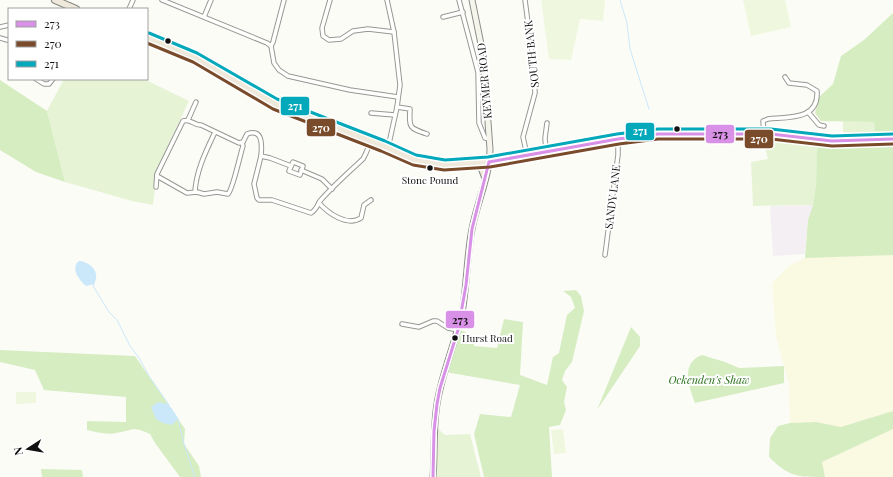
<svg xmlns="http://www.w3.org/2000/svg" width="893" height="477" font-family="'Playfair Display',serif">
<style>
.industrial{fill:#f4eff3}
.farmland{fill:#faf9e2}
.green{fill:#e6f4d5}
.forest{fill:#d6edc2}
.pitch{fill:#eff8df}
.water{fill:#cae8fa}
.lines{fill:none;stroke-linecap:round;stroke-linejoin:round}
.stream{stroke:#cae8fa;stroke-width:1}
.street-casing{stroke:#979795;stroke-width:5.5}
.secondary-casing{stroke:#8d8d8b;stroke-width:7}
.primary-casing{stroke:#848482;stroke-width:8}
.street{stroke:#fffffe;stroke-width:3.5}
.secondary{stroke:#f6f5eb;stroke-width:5}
.primary{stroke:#eee9da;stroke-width:6}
.bus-1-casing{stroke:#fff;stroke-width:6}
.bus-2-casing{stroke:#fff;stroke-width:6}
.bus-3-casing{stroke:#fff;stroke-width:6}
.bus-1{stroke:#d891e6;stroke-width:3}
.bus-2{stroke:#7a4b2a;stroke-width:3}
.bus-3{stroke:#03a8ba;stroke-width:3}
.bus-dot{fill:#111;stroke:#fff;stroke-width:1.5}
.labels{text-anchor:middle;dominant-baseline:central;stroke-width:4;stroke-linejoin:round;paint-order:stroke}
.bus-label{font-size:10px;fill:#111;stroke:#fff}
.street-label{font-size:11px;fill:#111;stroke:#fff}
.park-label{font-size:11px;font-style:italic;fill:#2a701a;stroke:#fff}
.line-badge{stroke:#fff;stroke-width:1.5}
.badge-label{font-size:11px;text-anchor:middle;font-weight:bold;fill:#fff}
.pale-badge-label{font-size:11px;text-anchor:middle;font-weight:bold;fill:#111}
</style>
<rect width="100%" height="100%" fill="#fcfcf7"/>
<path class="industrial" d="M813,205L808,220L805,254L773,256L770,206Z"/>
<g class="farmland">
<path d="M893,253V411L841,427L816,422L790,423L789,385L776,336L772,283L789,266L805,258Z"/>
<path d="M893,429V477H825L822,462Z"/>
</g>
<g class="green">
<path d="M64,79H144L189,101L158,166L153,205L132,201L65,182L47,111Z"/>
<path d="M843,121L874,122L875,137L843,138Z"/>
<path d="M761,134L818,139L816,184L813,205L753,206L751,162L768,159Z"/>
<path d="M436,427L445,435L470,434L481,477H437L435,456Z"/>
</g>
<g class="forest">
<path d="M893,13V255L805,258L808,220L813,205L816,184L817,152L819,137L834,138L875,137L874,122L821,121L815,113L819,97L833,84L841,56L864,40Z"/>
<path d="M0,80L47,111L65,182L36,172L0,150Z"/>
<path d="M576,290L581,296L584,311L572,362L565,371L562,380L567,387L564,402L566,410L560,425L549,427L552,477H484L474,434L480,414L511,417L520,385L445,372L454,327L474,336V346L497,348L504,319L523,322L520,375L547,385L553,357L559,353L567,315L575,308L571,297L563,291Z"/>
<path d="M631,327L640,337V346L597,410Z"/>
<path d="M0,350L135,356L185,429L184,444L199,466L201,477H180L155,443L150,434C132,426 135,430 116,433C107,435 96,432 87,430V421L126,422V397L44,390L35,370L0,362Z"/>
<path d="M702,355L725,362L739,368L784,366V383L695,403C689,387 680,363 702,355Z"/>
<path d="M893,411V429L822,462L825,477C797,477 789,477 769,457L770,438L778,426L790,423L816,422L841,427Z"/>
<path d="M41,469L82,470L83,477H42Z"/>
</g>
<g class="pitch">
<path d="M541,0H605L603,21L580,19L571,60L549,59Z"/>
<path d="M743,0H785L791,27L751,36Z"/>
<path d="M16,392H36V403L16,404Z"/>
<path d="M563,429L566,453L554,454L551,430Z"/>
</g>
<g class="water">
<path d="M79,261C85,261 96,267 96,275C97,278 95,282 94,284L86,286C79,280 70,268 79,261Z"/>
<path d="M158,402L168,404L178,419L172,425L163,423L156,419L151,407Z"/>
</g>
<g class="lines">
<g class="stream">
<path d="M620,0L627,23L630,49L649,109"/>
<path d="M94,284L93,286L109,312L117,320L130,346L139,358L149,376L169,405"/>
<path d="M171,408L178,419L184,444L195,477"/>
</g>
<g class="street-casing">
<g id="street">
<path d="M162,0L267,43L271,46L274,63L279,70L288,76L350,90L398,97"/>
<path d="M330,0L322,28L323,36L329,40L341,39L353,31L368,29L394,32"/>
<path d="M387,0L394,32L400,85L397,107L388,148"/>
<path d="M459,0L478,72L479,123L485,138L489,139"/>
<path d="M525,0L534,69L535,93L523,137L527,155"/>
<path d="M129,9L133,0"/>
<path d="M204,17L211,0"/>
<path d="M443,17L463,12"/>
<path d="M0,27L9,25"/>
<path d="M0,38L7,40"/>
<path d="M271,46L273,42L284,0"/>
<path d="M36,79L44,84H49L53,79"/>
<path d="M397,107L410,109C409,128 409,128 427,134"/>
<path d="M808,112L819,125L824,126"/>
<path d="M371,113L395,115"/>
<path d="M188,120L196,102"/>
<path d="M764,134L763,121L768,119C789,117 819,120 817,91L807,85L789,83L785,77"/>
<path d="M546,152L545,138L547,123"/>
<path d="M261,156L254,184L257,198L259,200H272L311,213C316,210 317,206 320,201C333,186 348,173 363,159L366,153L371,141"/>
<path d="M293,162L303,166L300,175L289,171Z"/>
<path d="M301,170L322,179L332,189"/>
<path d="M157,176L187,193L197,192L204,194L217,192L228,194C233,189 240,155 243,146L242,143"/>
<path d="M156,187L157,174L183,121C191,118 194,126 201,125L239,143L243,142L247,134C263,128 262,145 261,156L270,158L291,166"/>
<path d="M195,192C196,171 206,151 215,132"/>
<path d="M319,203C328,213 347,227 361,218L364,205L371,200"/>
<path d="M605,255L618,155V139"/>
<path d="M402,324L419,327L433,321H437L448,328L458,330"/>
</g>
</g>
<g class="secondary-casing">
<path id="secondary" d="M433,477C435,453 433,428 437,404C442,371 457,340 463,307C467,281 467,254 472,229C477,202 490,176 490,149L483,54L472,0"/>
</g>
<g class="primary-casing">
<g id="primary">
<path d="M55,0L76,9"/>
<path d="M147,38L195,57L275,104L383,146L415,160L445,165L489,162L618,139L658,134H771L832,141L893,139"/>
<path d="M475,163L482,169L485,177"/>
</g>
</g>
<use href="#street" class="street"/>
<use href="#secondary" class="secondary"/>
<use href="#primary" class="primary"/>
<g class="bus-1-casing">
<g id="bus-1">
<path d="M489,162L618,139L658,134H771L832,141L893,139"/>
<path d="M433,477L434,431L437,404L440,388L458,330L466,285L472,229L489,162"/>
</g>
</g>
<g class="bus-2-casing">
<path id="bus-2" d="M147,43L193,62L273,109L381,151L413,165L444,170L490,167L619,144L658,139H771L832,146L893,144"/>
</g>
<g class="bus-3-casing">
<path id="bus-3" d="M149,33L197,53L277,99L385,141L416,155L445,160L488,157L617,134L658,129H771L832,136L893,134"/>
</g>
<use href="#bus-1" class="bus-1"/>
<use href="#bus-2" class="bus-2"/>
<use href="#bus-3" class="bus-3"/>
</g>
<g class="bus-dot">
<circle cx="168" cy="41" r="3.5"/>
<circle cx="677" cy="129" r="3.5"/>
<circle cx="430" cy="168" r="3.5"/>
<circle cx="455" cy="338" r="3.5"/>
</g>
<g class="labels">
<g class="bus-label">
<text x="430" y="180">Stone Pound</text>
<text x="462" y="338" text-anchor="start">Hurst Road</text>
</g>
<g class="street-label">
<text transform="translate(531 54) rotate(-96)">SOUTH BANK</text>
<text transform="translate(484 81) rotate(-95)">KEYMER ROAD</text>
<text transform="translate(612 197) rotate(-83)">SANDY LANE</text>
</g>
<g class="park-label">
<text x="709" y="379">Ockenden's Shaw</text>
</g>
</g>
<g class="line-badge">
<rect x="280" y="96" width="30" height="20" rx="4" fill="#03a8ba"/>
<rect x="306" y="118" width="30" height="19" rx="4" fill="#7a4b2a"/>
<rect x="625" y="122" width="30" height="19" rx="4" fill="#03a8ba"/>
<rect x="705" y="124" width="30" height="20" rx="4" fill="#d891e6"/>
<rect x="744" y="129" width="30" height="20" rx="4" fill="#7a4b2a"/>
<rect x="445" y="310" width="30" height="19" rx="4" fill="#d891e6"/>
</g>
<g class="badge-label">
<text x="295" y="110">271</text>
<text x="321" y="132">270</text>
<text x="640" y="135">271</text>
<text x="759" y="143">270</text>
</g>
<g class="pale-badge-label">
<text x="720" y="138">273</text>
<text x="460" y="324">273</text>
</g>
<rect x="8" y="8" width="140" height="72" fill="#ffffff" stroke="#a0a0a0"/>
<rect x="16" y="21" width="20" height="6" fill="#d891e6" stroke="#a0a0a0"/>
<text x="44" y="28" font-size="12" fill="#111111">273</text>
<rect x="16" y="41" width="20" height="6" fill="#7a4b2a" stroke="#a0a0a0"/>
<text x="44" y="48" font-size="12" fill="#111111">270</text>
<rect x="16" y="61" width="20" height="6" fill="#03a8ba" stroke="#a0a0a0"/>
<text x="44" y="68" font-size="12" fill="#111111">271</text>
<g transform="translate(28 449) rotate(258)" stroke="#ffffff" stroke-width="3" paint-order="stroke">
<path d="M0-3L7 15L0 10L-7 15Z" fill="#111111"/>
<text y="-6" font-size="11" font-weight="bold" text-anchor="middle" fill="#111111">N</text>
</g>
</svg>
